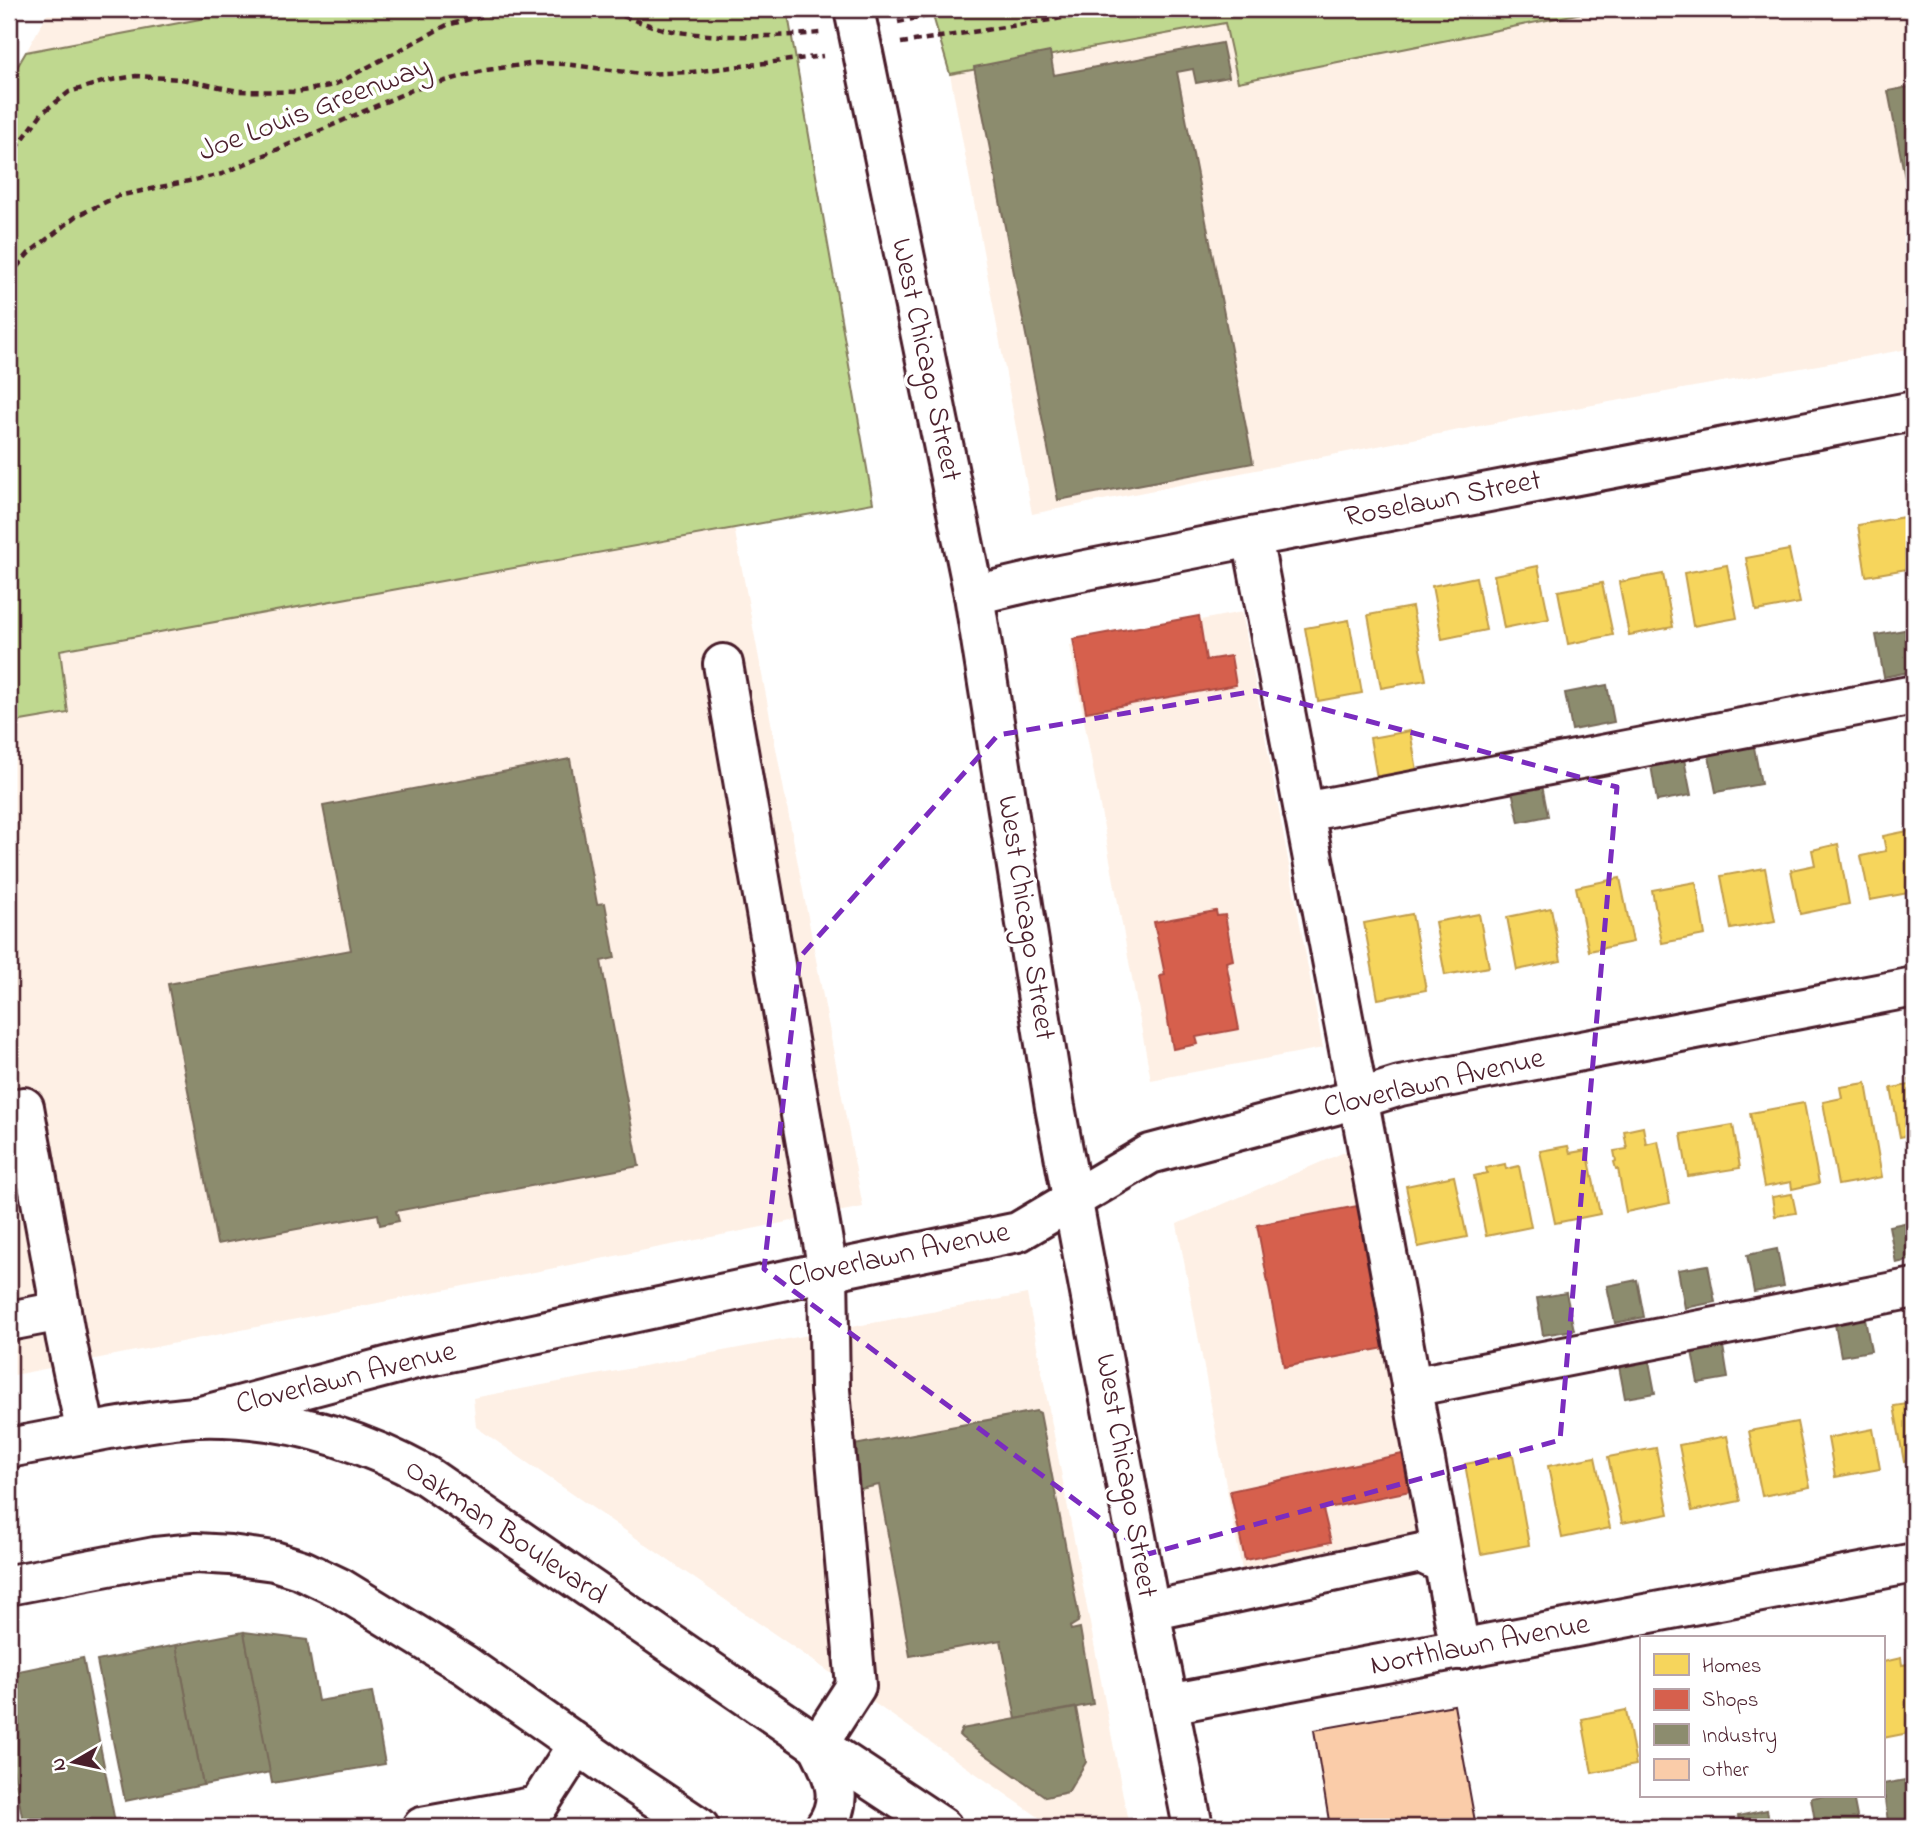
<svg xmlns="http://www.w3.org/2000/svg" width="1923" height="1836" font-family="'Indie Flower',sans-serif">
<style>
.built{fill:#fef0e5}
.green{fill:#bfd88f;stroke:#847c5d;stroke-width:2}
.homes{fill:#f6d55c;stroke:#c29e4d;stroke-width:2}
.shops{fill:#d6604d;stroke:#ac4c43;stroke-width:2}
.industry{fill:#8c8c6e;stroke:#786b5a;stroke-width:2}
.building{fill:#facca9;stroke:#4a1f2b;stroke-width:2}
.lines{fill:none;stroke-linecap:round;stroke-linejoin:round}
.minor-casing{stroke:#4a1f2b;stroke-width:44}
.path{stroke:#4a1f2b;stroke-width:4.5;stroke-dasharray:7 5;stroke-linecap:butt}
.minor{stroke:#fff;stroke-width:38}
.marked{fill:none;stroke:#7b2cbf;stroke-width:5;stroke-dasharray:14 9;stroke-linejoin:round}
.labels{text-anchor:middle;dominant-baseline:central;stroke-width:7;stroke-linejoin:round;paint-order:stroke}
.street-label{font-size:30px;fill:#4a1f2b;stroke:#fff}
</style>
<rect width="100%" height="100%" fill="#fff"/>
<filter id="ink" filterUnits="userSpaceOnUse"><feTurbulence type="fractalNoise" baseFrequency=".0143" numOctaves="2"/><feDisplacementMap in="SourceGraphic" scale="14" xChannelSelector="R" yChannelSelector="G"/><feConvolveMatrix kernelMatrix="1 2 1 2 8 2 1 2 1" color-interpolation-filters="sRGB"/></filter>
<g filter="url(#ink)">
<g class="built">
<path d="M50,9H253L26,52Z"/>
<path d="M1602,9H1914V348L1525,417L1032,514L950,74L1226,23L1239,82Z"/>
<path d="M734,527L863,1207L9,1376V723L68,712L60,651Z"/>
<path d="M1242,612L1323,1048L1151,1080L1070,645Z"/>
<path d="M1347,1151L1419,1538L1242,1570L1177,1224Z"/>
<path d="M1027,1294L1129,1827H1053L476,1427L473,1398Z"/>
</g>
<g class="green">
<path d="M253,9H787L873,503L60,650L68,713L9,723V81L26,52Z"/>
<path d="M931,9H1602L1238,82L1225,23L950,74Z"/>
</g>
<g class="homes">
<path d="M1904,517L1913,568L1866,576L1858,525Z"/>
<path d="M1789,550L1800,603L1756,611L1746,558Z"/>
<path d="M1727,565L1737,618L1693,626L1684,573Z"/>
<path d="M1538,566L1549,619L1504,628L1494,575Z"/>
<path d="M1663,574L1673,627L1629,635L1619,582Z"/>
<path d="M1476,577L1486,630L1442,639L1432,586Z"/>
<path d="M1602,583L1613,635L1568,644L1558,591Z"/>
<path d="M1412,607L1426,680L1381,688L1368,615Z"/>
<path d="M1349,620L1362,693L1318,701L1305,628Z"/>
<path d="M1410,731L1417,770L1377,778L1370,738Z"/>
<path d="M1908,831L1914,861V892L1870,900L1861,856L1886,851L1883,836Z"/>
<path d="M1838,844L1849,904L1800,914L1791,870L1815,865L1812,850Z"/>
<path d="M1765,868L1775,921L1731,929L1721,876Z"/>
<path d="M1620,878L1633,942L1589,951L1576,887Z"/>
<path d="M1696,882L1705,935L1662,943L1652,890Z"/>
<path d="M1551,908L1561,961L1517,970L1507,917Z"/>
<path d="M1412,914L1426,990L1378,999L1364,923Z"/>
<path d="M1479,914L1489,967L1445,975L1435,922Z"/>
<path d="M1914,1078V1134L1900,1137L1891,1088L1910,1085L1909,1079Z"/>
<path d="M1866,1083L1882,1177L1838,1185L1823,1102L1842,1098L1840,1087Z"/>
<path d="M1804,1103L1819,1183L1792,1189L1791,1182L1764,1187L1750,1113Z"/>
<path d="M1733,1125L1740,1168L1688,1176L1681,1134Z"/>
<path d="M1643,1127L1646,1144L1658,1141L1670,1203L1626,1212L1618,1169H1616L1614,1162L1616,1161L1614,1151L1627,1149L1624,1131Z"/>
<path d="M1568,1146L1570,1153L1587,1150L1600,1214L1555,1223L1540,1151Z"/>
<path d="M1505,1164L1506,1169L1519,1166L1531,1227L1486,1236L1474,1176L1487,1173L1486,1168Z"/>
<path d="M1454,1176L1467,1237L1418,1247L1406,1186Z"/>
<path d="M1792,1194L1796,1213L1775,1216L1772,1197Z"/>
<path d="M1914,1403V1460L1904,1462L1894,1406Z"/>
<path d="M1797,1422L1810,1487L1762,1496L1749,1431Z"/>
<path d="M1873,1429L1880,1469L1835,1477L1828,1438Z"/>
<path d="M1727,1436L1740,1501L1692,1511L1679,1445Z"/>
<path d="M1656,1448L1669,1514L1622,1523L1608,1457Z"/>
<path d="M1513,1455L1529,1545L1481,1554L1465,1464Z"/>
<path d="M1595,1457L1610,1528L1562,1538L1548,1466Z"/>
<path d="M1901,1658L1902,1665L1914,1663V1732L1883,1738V1662Z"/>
<path d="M1626,1710L1636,1765L1592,1773L1582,1719Z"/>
</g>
<g class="shops">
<path d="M1199,616L1206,660L1231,656L1236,685L1086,712L1073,639Z"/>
<path d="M1216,911L1217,916L1225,915L1233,960L1226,962L1239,1029L1196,1037L1198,1044L1173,1049L1160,976L1165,975L1154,922Z"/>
<path d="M1363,1205L1390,1347L1284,1367L1257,1225Z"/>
<path d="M1407,1453L1415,1490L1323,1509L1331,1542L1245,1560L1230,1491Z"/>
</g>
<g class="industry">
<path d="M1222,43L1229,77L1196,83L1193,69L1177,72L1253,463L1058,500L974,67L1050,52L1054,75Z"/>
<path d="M1914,86V224L1888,91Z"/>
<path d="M1910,629L1914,653V671L1884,677L1876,635Z"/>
<path d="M1607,685L1614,722L1572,730L1565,693Z"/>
<path d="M1753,742L1761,784L1716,792L1708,751Z"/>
<path d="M1683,754L1691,795L1657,801L1650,759Z"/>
<path d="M570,759L597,904L605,903L615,958L601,961L639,1166L396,1211L399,1221L380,1225L378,1214L217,1244L168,984L351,950L323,806Z"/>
<path d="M1541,780L1548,816L1519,822L1511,786Z"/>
<path d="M1914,1221V1259L1896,1263L1889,1226Z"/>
<path d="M1777,1249L1784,1286L1754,1292L1747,1255Z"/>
<path d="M1708,1265L1715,1302L1685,1308L1678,1270Z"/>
<path d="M1637,1280L1644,1317L1615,1323L1607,1286Z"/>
<path d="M1566,1293L1574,1330L1543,1335L1537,1298Z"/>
<path d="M1864,1314L1871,1351L1841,1356L1834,1319Z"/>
<path d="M1722,1340L1728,1378L1698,1383L1691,1346Z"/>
<path d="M1648,1356L1655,1393L1625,1398L1618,1361Z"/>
<path d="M1036,1411L1040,1413L1079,1617L1078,1622L1070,1627L1071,1630L1080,1628L1093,1704L1016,1719L1001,1640L910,1656L879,1485L846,1492L838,1448Z"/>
<path d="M244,1632L271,1772L203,1785L176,1645Z"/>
<path d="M244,1632L307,1640L318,1701L372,1692L385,1764L272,1783Z"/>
<path d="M176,1645L203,1785L125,1801L97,1661Z"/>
<path d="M83,1658L116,1827H24L9,1746V1673Z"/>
<path d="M1076,1708L1086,1762L1068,1792L1046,1797L962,1738L959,1735L962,1729L967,1728Z"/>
<path d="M1911,1779L1914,1798V1818L1888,1822L1883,1784Z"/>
<path d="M1822,1796H1853L1859,1827H1816L1811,1798Z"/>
<path d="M1767,1810L1770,1827H1740L1738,1816Z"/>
</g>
<path class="building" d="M1454,1705L1476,1827H1330L1314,1730Z"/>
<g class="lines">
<g class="minor-casing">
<g id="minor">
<path d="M854,9L974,595L1055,1107L1150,1611L1193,1827"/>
<path d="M1252,537L1366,1139L1444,1564"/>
<path d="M974,595L1051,577L1252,537L1914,411"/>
<path d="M723,664L828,1271L830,1390L856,1686L818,1745C832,1773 846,1798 825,1827"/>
<path d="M1304,812L1914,695"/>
<path d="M9,1110L24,1107L66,1339L86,1433"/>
<path d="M9,1321L61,1311"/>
<path d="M1411,1387L1914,1288"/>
<path d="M197,1417L416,1359L828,1271L1018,1232L1150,1154L1358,1099L1400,1086L1914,987"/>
<path d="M9,1448C42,1442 76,1435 109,1429C138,1424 169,1418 199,1417C279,1415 356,1437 425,1475L818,1745L942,1827"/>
<path d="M9,1585L155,1557L196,1553L230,1555L274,1561L302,1570L340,1588L465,1665L624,1777L699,1827"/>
<path d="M1150,1611L1421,1553L1444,1564L1460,1650"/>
<path d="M1169,1704L1914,1563"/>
<path d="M422,1827L538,1806L577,1745"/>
</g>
</g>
<g class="path">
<path d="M600,9C626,16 651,28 678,32C725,38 773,37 820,33"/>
<path d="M898,22L962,9"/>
<path d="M901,43L1121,9"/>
<path d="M9,158L42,113L69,92L106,81L136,76L181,79L238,91L297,92L334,85L447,25L511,9"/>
<path d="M9,276L29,253L77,216L118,196L222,174L412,90L486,70L536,63L565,64L641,74L692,72L823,56"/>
</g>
<use href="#minor" class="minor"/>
</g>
</g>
<path class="marked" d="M1255,691L1617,787L1560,1440L1148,1554L764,1269L800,957L998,735Z"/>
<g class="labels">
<g class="street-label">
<text transform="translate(315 110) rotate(-21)">Joe Louis Greenway</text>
<text transform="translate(925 360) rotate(78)">West Chicago Street</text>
<text transform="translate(1443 500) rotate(-11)">Roselawn Street</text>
<text transform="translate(1025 918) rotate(81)">West Chicago Street</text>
<text transform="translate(1434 1084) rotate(-13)">Cloverlawn Avenue</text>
<text transform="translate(899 1256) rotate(-12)">Cloverlawn Avenue</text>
<text transform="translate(346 1379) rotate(-14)">Cloverlawn Avenue</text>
<text transform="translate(1125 1476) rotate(80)">West Chicago Street</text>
<text transform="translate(505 1533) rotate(34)">Oakman Boulevard</text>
<text transform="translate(1480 1646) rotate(-11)">Northlawn Avenue</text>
</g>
</g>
<rect width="1923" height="1836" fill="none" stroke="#fff" stroke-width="35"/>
<rect x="18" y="18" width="1888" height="1801" fill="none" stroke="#4a1f2b" stroke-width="2.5" filter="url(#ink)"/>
<rect x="1640" y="1636" width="245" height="161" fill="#ffffff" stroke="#b7a5aa" stroke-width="2"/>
<rect x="1654" y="1654" width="35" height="21" fill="#f6d55c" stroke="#b7a5aa" stroke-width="2"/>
<text x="1702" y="1672" font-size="21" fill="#4a1f2b">Homes</text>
<rect x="1654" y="1689" width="35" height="21" fill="#d6604d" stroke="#b7a5aa" stroke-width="2"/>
<text x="1702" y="1706" font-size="21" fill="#4a1f2b">Shops</text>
<rect x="1654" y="1724" width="35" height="21" fill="#8c8c6e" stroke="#b7a5aa" stroke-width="2"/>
<text x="1702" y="1742" font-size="21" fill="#4a1f2b">Industry</text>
<rect x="1654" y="1759" width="35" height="21" fill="#facca9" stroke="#b7a5aa" stroke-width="2"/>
<text x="1702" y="1776" font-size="21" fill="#4a1f2b">Other</text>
<g transform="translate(74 1762) rotate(261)" stroke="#ffffff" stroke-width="5" paint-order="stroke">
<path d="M0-5L12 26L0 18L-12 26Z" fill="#4a1f2b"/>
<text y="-10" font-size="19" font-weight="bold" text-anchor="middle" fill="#4a1f2b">N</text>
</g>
</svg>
